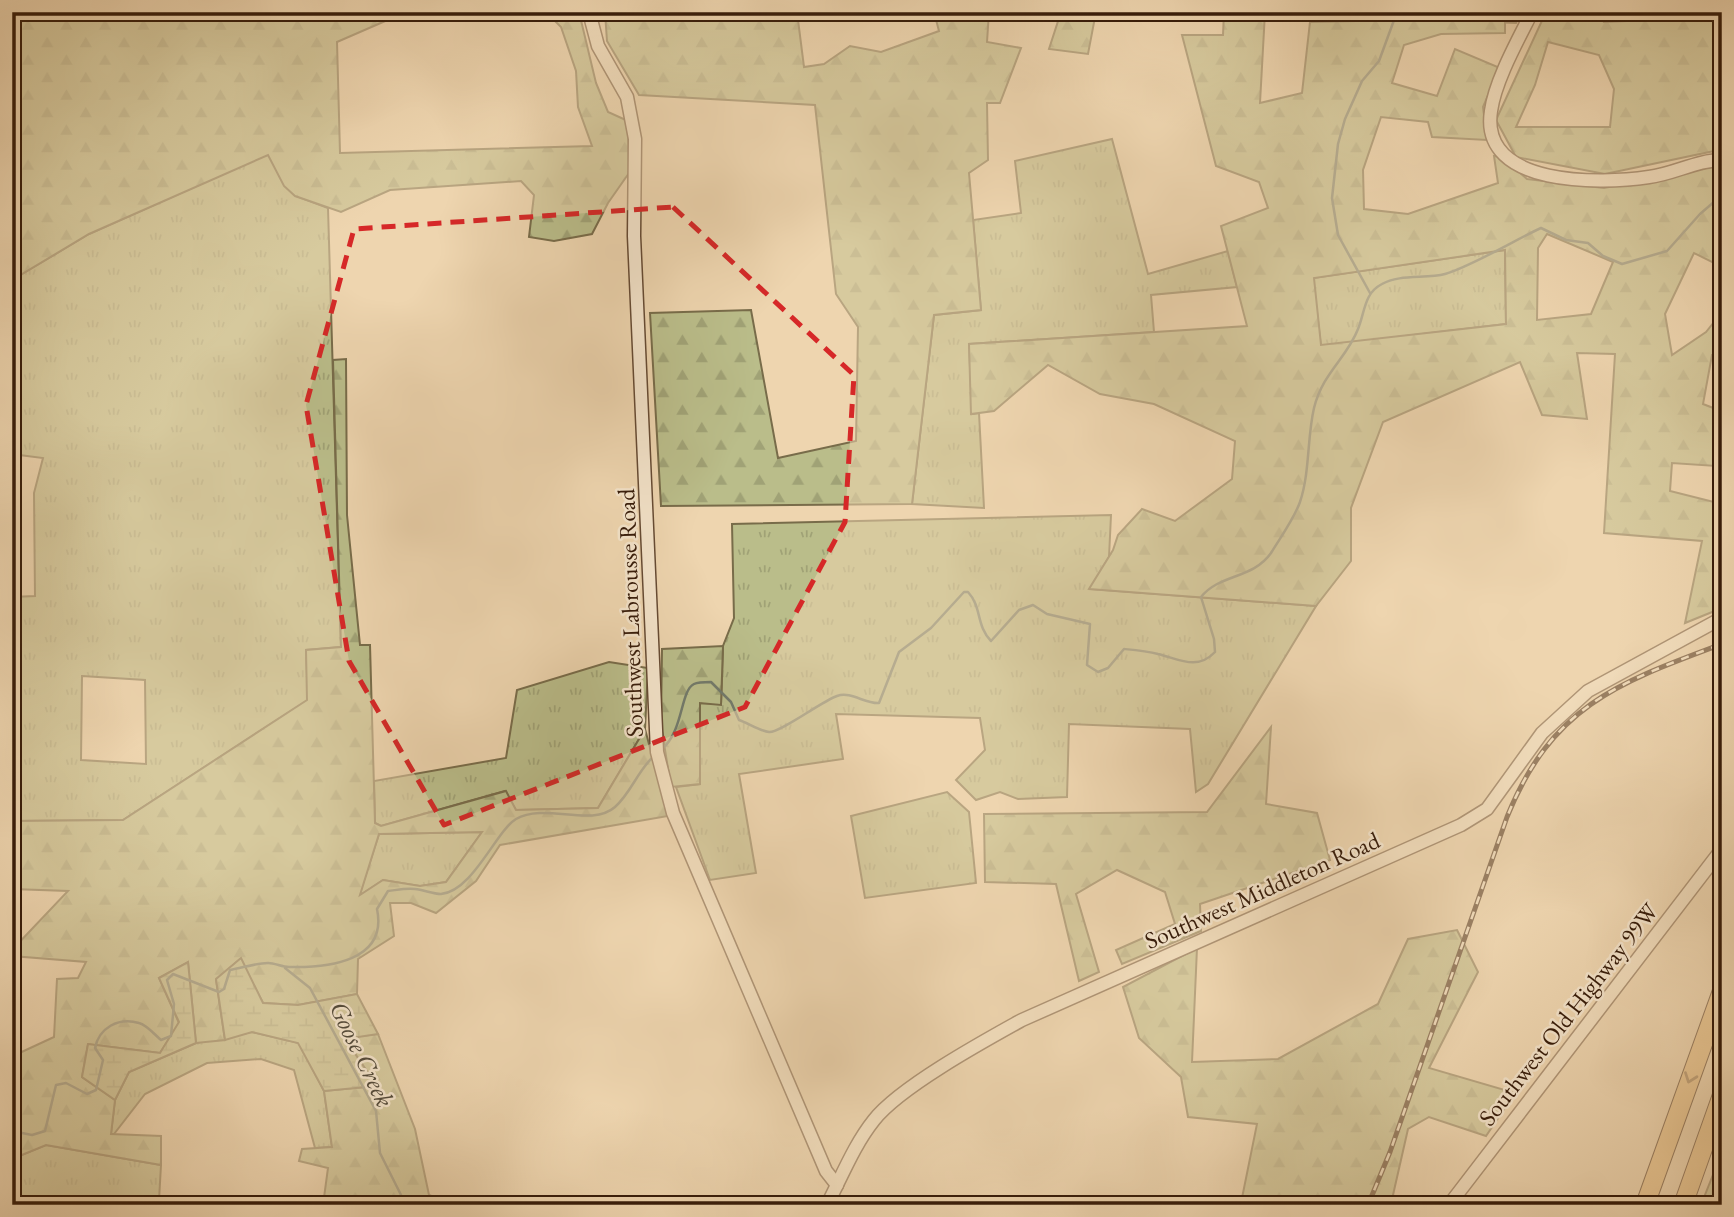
<svg xmlns="http://www.w3.org/2000/svg" width="1734" height="1217" font-family="'EB Garamond',serif">
<style>
.grass{fill:url(#grass-tufts);stroke:#786c4a;stroke-width:2;fill-rule:evenodd}
.forest{fill:url(#forest-firs);stroke:#786c4a;stroke-width:2;fill-rule:evenodd}
.wetland{fill:url(#wetland-marsh);stroke:#786c4a;stroke-width:2}
.lines{fill:none;stroke-linecap:round;stroke-linejoin:round}
.stream{stroke:#727a6b;stroke-width:2.5}
.minor-casing{stroke:#654a33;stroke-width:15}
.highway-casing{stroke:#371c0a;stroke-width:20}
.minor{stroke:#f4e4cb;stroke-width:12}
.highway{stroke:#e7ba78;stroke-width:18}
.rail-casing{stroke:#371c0a;stroke-width:5}
.rail{stroke:#f4e4cb;stroke-width:2.5;stroke-dasharray:8;stroke-linecap:butt}
.oneway{stroke:#8f6b41}
.marked{fill:none;stroke:#d62828;stroke-width:5;stroke-dasharray:14 9;stroke-linejoin:round}
.labels{text-anchor:middle;dominant-baseline:central;stroke-width:5;stroke-linejoin:round;paint-order:stroke}
.street-label{font-size:24px;fill:#371c0a;stroke:#f4e4cb}
.water-label{font-size:26px;font-style:italic;fill:#544b3b;stroke:#f4e4cb}
</style>
<defs>
<pattern id="grass-tufts" width="24" height="20" patternUnits="userSpaceOnUse" patternTransform="scale(1.75)"><rect width="24" height="20" fill="#babd8a"/><path d="M3 7l-1-3M5 7V3M7 7l1-3M15 17l-1-3M17 17v-4M19 17l1-3" fill="none" stroke="#a0a276"/></pattern>
<pattern id="forest-firs" width="22" height="20" patternUnits="userSpaceOnUse" patternTransform="scale(1.75)"><rect width="22" height="20" fill="#babd8a"/><path d="M5 1l3.5 6h-7zM16 11l3.5 6h-7z" fill="#a0a276"/></pattern>
<pattern id="wetland-marsh" width="20" height="14" patternUnits="userSpaceOnUse" patternTransform="scale(1.75)"><rect width="20" height="14" fill="#babd8a"/><path d="M1 5h8M5 5V1M11 12h8M15 12V8" fill="none" stroke="#a0a276"/></pattern>
</defs>
<rect width="100%" height="100%" fill="#eed5af"/>
<filter id="stains"><feTurbulence type="fractalNoise" baseFrequency=".00286" numOctaves="4"/><feColorMatrix values="0 0 0 0 .2 0 0 0 0 .09 0 0 0 0 .02 0 0 0 .5 -.17"/></filter>
<radialGradient id="worn" r=".72"><stop offset=".6" stop-color="#630" stop-opacity="0"/><stop offset="1" stop-color="#630" stop-opacity=".3"/></radialGradient>
<g class="grass">
<path d="M1439,12H1522L1516,23L1433,20Z"/>
<path d="M1112,139L1148,274L1228,251L1237,287L1151,295L1154,332L969,344L972,414L979,413L984,508L912,504L934,315L981,310L973,220L1021,213L1015,161Z"/>
<path d="M268,154L296,196L328,208L341,647L306,650L308,700L123,820L12,821V597L35,596L34,493L43,458L12,454V280L89,234ZM82,676L145,680L146,764L81,760Z"/>
<path d="M1505,250L1506,324L1321,346L1313,278Z"/>
<path d="M1111,515L1109,557L1090,589L1316,606L1208,784L1196,792L1190,729L1069,724L1067,797L1018,799L1000,792L976,800L956,780L985,750L980,718L836,714L843,759L739,774L756,873L710,880L676,787L700,784V703L721,704L723,646L734,618L732,524Z"/>
<path d="M609,662L648,668L645,729L598,808L516,810L505,791L381,826L375,823L374,781L506,758L517,690Z"/>
<path d="M947,792L969,812L976,883L865,898L851,816Z"/>
<path d="M482,832L446,882L420,886L383,880L359,896L379,834Z"/>
<path d="M252,1032L299,1043L324,1091L332,1147L315,1148L294,1070L261,1059L207,1063L145,1094L114,1134H111L115,1100L129,1072L196,1043Z"/>
<path d="M46,1145L161,1165L159,1200L12,1205V1159Z"/>
<path d="M1722,1152V1205H1701Z"/>
</g>
<g class="forest">
<path d="M12,12H406L337,42L340,153L592,146L578,107L576,71L561,27L546,12H579L596,83L608,112L628,121L629,173L608,203L592,234L554,241L529,237L534,195L521,181L390,190L341,212L295,196L284,186L268,155L89,234L12,280Z"/>
<path d="M605,12H797L804,67L824,64L850,46L881,52L939,31L934,12H989L987,42L1021,48L1000,103H987L988,160L969,173L981,310L934,315L912,504L661,506L650,313L751,310L778,458L856,441L858,327L836,294L815,105L639,95L607,41Z"/>
<path d="M1061,12H1096L1088,54L1049,49Z"/>
<path d="M1224,12H1265L1260,103L1302,93L1310,22L1356,21L1363,12H1439L1434,20L1505,21V33L1441,34L1404,45L1392,83L1437,96L1455,49L1500,68L1483,107L1487,140L1432,137L1428,122L1381,117L1363,170L1364,209L1408,214L1498,183L1494,156L1502,157L1527,179L1604,188L1722,165V267L1694,253L1665,314L1672,355L1706,332L1722,312V354L1712,355L1703,404L1721,411L1716,466L1672,463L1670,491L1722,504V608L1685,623L1702,541L1604,533L1615,354L1577,353L1587,419L1542,415L1520,362L1383,422L1351,508V561L1316,606L1089,589L1113,550L1118,535L1142,509L1175,521L1232,479L1235,441L1154,404L1100,394L1048,365L994,411L971,414L969,344L1247,326L1221,226L1268,208L1259,182L1216,166L1182,35H1223ZM1547,234L1613,262L1591,314L1537,320L1538,248ZM1505,250L1506,324L1321,345L1314,278Z"/>
<path d="M1546,12H1605L1604,22L1675,19L1674,12H1722V144L1714,151L1605,174L1516,157L1496,120ZM1548,42L1599,55L1614,89L1610,127H1516L1535,85Z"/>
<path d="M346,359L347,515L360,645H370L375,823L381,826L506,791L516,810L598,808L645,729L668,816L500,845L476,881L436,913L411,903H390L394,936L358,959L357,994L298,1005L263,1003L240,959L216,980L225,1040L196,1043L188,962L159,978L179,1023L160,1053L88,1044L82,1077L115,1100L111,1134L161,1136V1165L46,1145L12,1159L13,1056L54,1037L57,979L78,978L86,962L12,956V950L68,891L12,889V821L123,820L307,700L306,650L341,647L333,360ZM482,832L446,882L420,886L383,880L360,895L379,834Z"/>
<path d="M723,646L721,705L700,703V784L671,787L661,725L662,649Z"/>
<path d="M1271,727L1266,804L1317,813L1330,860L1200,904L1201,931L1122,964L1116,950L1175,924L1165,892L1117,870L1076,894L1099,972L1079,981L1056,884L985,882L984,814L1207,812Z"/>
<path d="M1457,930L1478,972L1429,1068L1515,1093L1486,1136L1429,1117L1408,1129L1393,1195L1404,1205H1148L1242,1198L1257,1124L1188,1117L1181,1077L1139,1038L1123,987L1197,948L1192,1062L1278,1059L1378,1004L1408,939Z"/>
<path d="M378,1034L415,1129L429,1195L454,1205H323L328,1168L299,1161L302,1149L332,1147L324,1091L377,1086L344,1038Z"/>
</g>
<g class="wetland">
<path d="M241,958L263,1003L298,1005L357,994L378,1034L345,1039L377,1086L324,1091L298,1043L252,1032L225,1040L216,979Z"/>
<path d="M188,962L196,1043L129,1072L115,1100L82,1077L88,1044L160,1053L179,1022L159,978Z"/>
</g>
<g class="lines">
<g class="stream">
<path d="M1370,293L1338,235L1332,198L1338,144L1345,119L1362,81L1379,61L1397,12"/>
<path d="M662,749C684,730 680,691 694,684C698,682 706,682 711,682L731,702L739,720C748,723 760,731 769,732C780,733 822,701 837,696C851,691 865,704 879,703L899,652L931,628L964,592H968C982,607 976,626 991,641L1019,610L1033,605L1047,614L1090,624L1087,665L1098,672L1108,668L1124,649C1135,650 1147,651 1158,654C1179,659 1197,671 1215,652L1214,639L1201,597C1219,574 1253,579 1271,553C1280,538 1294,519 1300,502C1310,472 1307,438 1314,408C1323,372 1347,358 1358,329C1365,312 1364,293 1382,284C1399,274 1426,279 1445,274C1470,267 1515,240 1541,228L1566,240L1588,243L1603,256L1622,264L1667,251L1700,214L1722,195"/>
<path d="M285,968L310,988L376,1111L380,1153L406,1205"/>
<path d="M12,1131L32,1135L45,1131L56,1085L66,1083L87,1094L96,1090L103,1060L95,1048C99,1028 118,1017 139,1023C147,1025 155,1035 161,1040L171,1036L174,1004L167,980L173,974L219,992L224,989L230,970C242,968 256,963 268,963C275,963 282,967 289,967C329,968 388,961 377,909L388,891C397,890 406,888 415,889C424,890 433,894 441,894C473,891 496,831 516,819C545,802 591,828 615,807C631,793 638,770 654,756"/>
</g>
<g class="minor-casing">
<g id="minor">
<path d="M589,12L598,46L627,97L635,139L634,236L657,752L673,813L826,1171L837,1185"/>
<path d="M1532,12C1518,40 1495,81 1491,111C1479,188 1603,184 1649,177C1674,174 1697,160 1722,160"/>
<path d="M827,1205C842,1176 854,1145 874,1120C900,1087 984,1041 1022,1020L1461,825L1487,809L1542,733L1588,691L1722,618"/>
<path d="M1449,1205L1722,849"/>
</g>
</g>
<g class="highway-casing">
<g id="highway">
<path d="M1645,1205L1722,991"/>
<path d="M1683,1205L1722,1095"/>
</g>
</g>
<use href="#minor" class="minor"/>
<use href="#highway" class="highway"/>
<g class="rail-casing">
<path id="rail" d="M1368,1205L1390,1152L1507,817C1552,706 1617,683 1722,644"/>
</g>
<use href="#rail" class="rail"/>
</g>
<defs><path id="oneway-chevron" d="M-2-3.5L2.5 0L-2 3.5" fill="none" stroke-width="1.6" stroke-linecap="round" stroke-linejoin="round" transform="scale(1.75)"/></defs>
<use class="oneway" href="#oneway-chevron" transform="translate(1690 1078) rotate(110)"/>
<path d="M0 0H1734V1217H0ZM673,207L854,375L845,522L745,707L444,825L349,661L306,405L354,229Z" fill="#eed5af" fill-opacity=".55" fill-rule="evenodd"/>
<path class="marked" d="M673,207L854,375L845,522L745,707L444,825L349,661L306,405L354,229Z"/>
<g class="labels">
<g class="street-label">
<text transform="translate(630 613) rotate(-92)">Southwest Labrousse Road</text>
<text transform="translate(1262 890) rotate(-24)">Southwest Middleton Road</text>
<text transform="translate(1568 1014) rotate(-52)">Southwest Old Highway 99W</text>
</g>
<g class="water-label">
<text transform="translate(362 1054) rotate(64)">Goose Creek</text>
</g>
</g>
<rect width="1734" height="1217" fill="none" stroke="#eed5af" stroke-width="42"/>
<rect x="14" y="14" width="1706" height="1189" fill="none" stroke="#371c0a" stroke-width="3.5"/>
<rect x="21" y="21" width="1692" height="1175" fill="none" stroke="#371c0a" stroke-width="2"/>
<rect width="100%" height="100%" filter="url(#stains)"/>
<rect width="100%" height="100%" fill="url(#worn)"/>
</svg>
